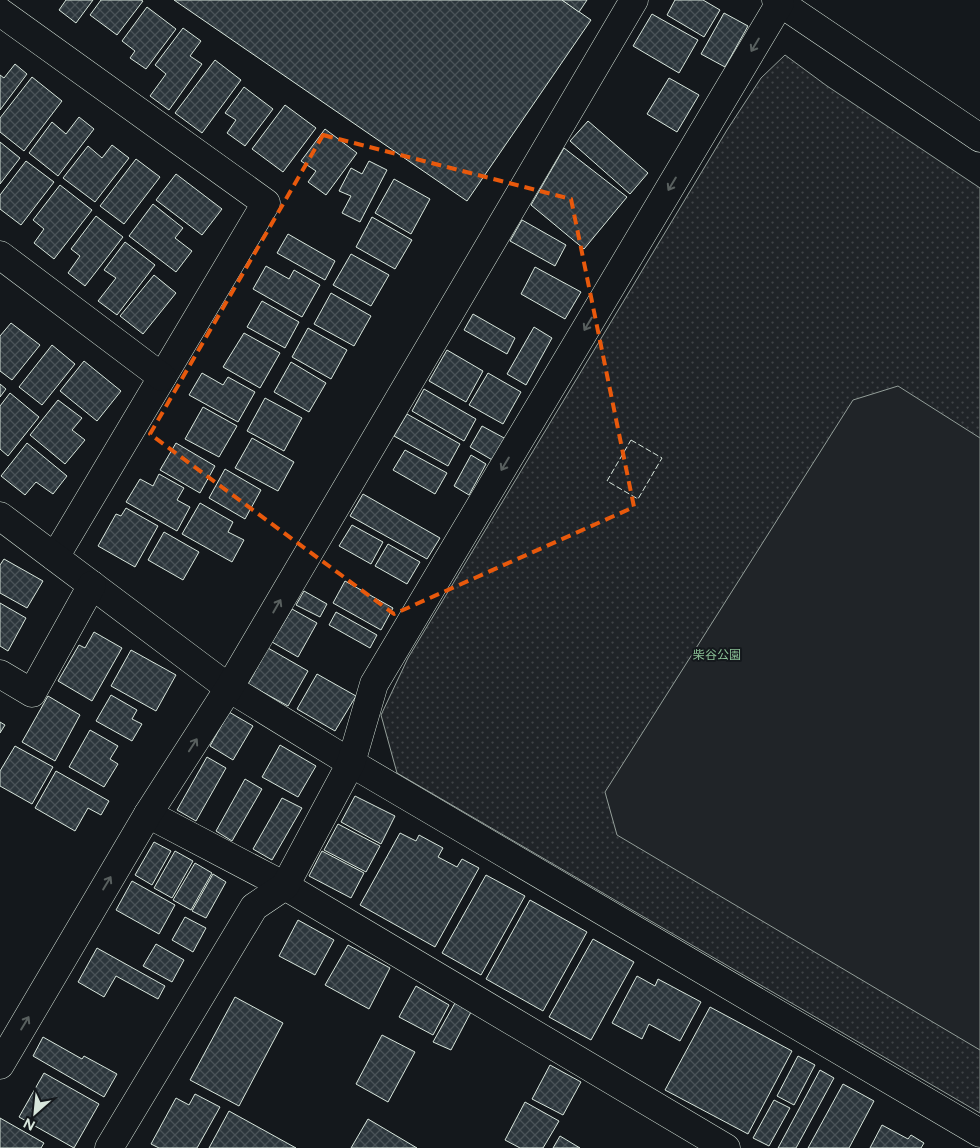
<svg xmlns="http://www.w3.org/2000/svg" width="980" height="1148" font-family="Figtree,'Noto Sans JP',sans-serif">
<style>
.park{fill:url(#park-dots);stroke:#939e99}
.garden{fill:#202428;stroke:#939e99}
.building{fill:url(#building-cross-hatch);stroke:#d8e6dc}
.lines{fill:none;stroke-linecap:round;stroke-linejoin:round}
.minor-casing{stroke:#d8e6dc;stroke-width:29}
.minor{stroke:#14181c;stroke-width:28}
.fence{stroke:#d8e6dc;stroke-width:1;stroke-dasharray:6 2.5;stroke-linecap:butt}
.oneway{stroke:#59605f}
.marked{fill:none;stroke:#e8590c;stroke-width:4;stroke-dasharray:10 6;stroke-linejoin:round}
.labels{text-anchor:middle;dominant-baseline:central;stroke-width:4;stroke-linejoin:round;paint-order:stroke}
.park-label{font-size:12px;fill:#8ac095;stroke:#14181c}
</style>
<defs>
<pattern id="park-dots" width="8" height="8" patternUnits="userSpaceOnUse" patternTransform="scale(1.25)"><rect width="8" height="8" fill="#202428"/><path d="M2 2h.1M6 6h.1" fill="none" stroke="#404447" stroke-width="1.8" stroke-linecap="round"/></pattern>
<pattern id="building-cross-hatch" width="8" height="8" patternUnits="userSpaceOnUse" patternTransform="scale(1.25)"><rect width="8" height="8" fill="#2c363c"/><path d="M0 0l8 8M0 8l8-8" fill="none" stroke="#4a5358"/></pattern>
</defs>
<rect width="100%" height="100%" fill="#14181c"/>
<path class="park" d="M785,55L827,86L980,188V1113L397,773L381,715L408,658L727,130L761,78Z"/>
<path class="garden" d="M898,386L980,438V1050L617,835L605,792L853,400Z"/>
<g class="building">
<path d="M66,0H93L76,23L59,10Z"/>
<path d="M101,0H141L143,1L117,35L90,15Z"/>
<path d="M174,0H562L591,20L467,201Z"/>
<path d="M562,0H587L579,12Z"/>
<path d="M675,0H703L720,10L704,37L667,15Z"/>
<path d="M147,7L176,29L146,69L130,58L135,51L122,41Z"/>
<path d="M724,13L748,26L725,67L701,54Z"/>
<path d="M652,14L698,40L679,73L633,46Z"/>
<path d="M183,28L201,41L190,56L202,64L169,110L150,96L166,74L155,65Z"/>
<path d="M215,60L241,80L202,133L175,113Z"/>
<path d="M15,64L27,74L0,110V75L4,78Z"/>
<path d="M32,77L62,101L24,151L0,132V118Z"/>
<path d="M669,78L699,95L677,132L647,114Z"/>
<path d="M244,87L273,109L245,146L227,133L236,120L225,113Z"/>
<path d="M285,105L316,128L283,172L252,149Z"/>
<path d="M79,117L94,129L58,176L29,153L52,122L66,134Z"/>
<path d="M588,121L648,173L630,194L570,141Z"/>
<path d="M325,129L357,153L326,195L308,182L316,171L301,161Z"/>
<path d="M0,142L20,158L0,184Z"/>
<path d="M112,145L129,158L95,202L63,178L88,146L102,158Z"/>
<path d="M564,148L627,197L584,249L531,205Z"/>
<path d="M136,159L160,177L124,224L100,206Z"/>
<path d="M26,161L54,182L21,225L0,209V195Z"/>
<path d="M369,161L387,170L360,222L342,213L351,196L339,191L351,168L362,174Z"/>
<path d="M176,174L222,209L202,235L156,200Z"/>
<path d="M394,179L430,199L411,234L375,213Z"/>
<path d="M60,185L92,210L54,259L34,243L44,229L33,220Z"/>
<path d="M153,204L183,228L175,238L192,251L176,272L129,236Z"/>
<path d="M96,216L123,237L85,286L68,273L80,256L71,249Z"/>
<path d="M372,217L412,240L395,269L356,247Z"/>
<path d="M522,220L566,245L555,266L510,241Z"/>
<path d="M288,234L335,261L325,280L277,253Z"/>
<path d="M125,242L155,265L117,315L98,301L116,278L104,270Z"/>
<path d="M351,254L389,275L371,306L333,285Z"/>
<path d="M266,266L289,279L294,270L320,285L302,317L253,289Z"/>
<path d="M535,267L581,292L565,319L521,294Z"/>
<path d="M154,275L176,293L143,334L120,316Z"/>
<path d="M331,293L371,316L354,346L314,324Z"/>
<path d="M262,301L299,322L285,348L247,327Z"/>
<path d="M473,314L515,338L507,354L464,330Z"/>
<path d="M11,323L40,345L12,380L0,371V336Z"/>
<path d="M534,327L552,338L526,385L507,374Z"/>
<path d="M308,328L347,350L331,379L292,357Z"/>
<path d="M244,333L280,353L260,388L223,367Z"/>
<path d="M52,345L75,364L42,405L19,387Z"/>
<path d="M447,350L483,371L466,402L429,381Z"/>
<path d="M84,361L121,391L97,421L60,391Z"/>
<path d="M291,362L326,383L309,412L274,392Z"/>
<path d="M202,373L223,385L228,377L255,392L238,422L189,395Z"/>
<path d="M488,373L521,392L503,424L469,405Z"/>
<path d="M0,384L6,389L0,397Z"/>
<path d="M424,389L476,419L464,441L412,411Z"/>
<path d="M10,393L39,417L8,456L0,449V406Z"/>
<path d="M265,398L302,418L284,451L247,431Z"/>
<path d="M58,400L82,418L72,430L85,440L65,464L30,435Z"/>
<path d="M203,407L237,426L219,457L185,439Z"/>
<path d="M407,414L460,444L448,466L394,436Z"/>
<path d="M482,426L506,439L494,461L470,447Z"/>
<path d="M252,438L294,462L278,491L235,468Z"/>
<path d="M27,443L67,476L53,494L36,482L25,495L1,476Z"/>
<path d="M176,443L215,466L200,493L160,470Z"/>
<path d="M405,450L447,473L435,494L393,470Z"/>
<path d="M471,455L486,464L469,495L454,486Z"/>
<path d="M225,469L261,490L245,519L209,498Z"/>
<path d="M159,474L184,488L177,500L190,507L177,531L126,502L140,479L153,486Z"/>
<path d="M363,494L440,538L427,559L350,516Z"/>
<path d="M200,503L233,522L228,532L244,540L232,562L182,534Z"/>
<path d="M126,508L158,526L135,567L98,546L116,514L121,516Z"/>
<path d="M352,525L383,542L371,564L339,546Z"/>
<path d="M164,532L199,552L183,580L148,560Z"/>
<path d="M388,544L420,562L407,584L375,566Z"/>
<path d="M4,559L43,581L27,608L0,593V565Z"/>
<path d="M345,581L393,608L381,630L333,603Z"/>
<path d="M304,591L327,604L320,617L296,605Z"/>
<path d="M0,603L26,618L8,651L0,646Z"/>
<path d="M292,609L317,623L298,657L272,642Z"/>
<path d="M336,612L377,635L370,648L329,625Z"/>
<path d="M94,632L122,648L92,701L58,681L79,645L85,648Z"/>
<path d="M268,648L308,671L288,706L248,684Z"/>
<path d="M131,650L176,675L156,711L111,686Z"/>
<path d="M317,674L356,696L335,731L297,709Z"/>
<path d="M111,695L137,710L132,719L142,724L132,741L96,721Z"/>
<path d="M48,696L80,715L55,761L22,742Z"/>
<path d="M229,712L253,726L233,760L210,746Z"/>
<path d="M0,722L5,725L0,733Z"/>
<path d="M90,730L118,746L110,759L118,764L104,787L69,767Z"/>
<path d="M280,745L316,766L298,797L262,777Z"/>
<path d="M15,746L53,767L32,804L0,786V771Z"/>
<path d="M207,757L226,768L196,821L177,810Z"/>
<path d="M56,771L109,801L101,815L88,808L75,831L35,808Z"/>
<path d="M245,779L262,789L232,841L216,831Z"/>
<path d="M355,796L395,816L381,844L341,822Z"/>
<path d="M282,798L302,808L272,860L253,849Z"/>
<path d="M338,824L380,846L366,872L324,850Z"/>
<path d="M400,833L416,841L419,835L443,848L438,857L457,867L462,859L479,868L435,947L360,905Z"/>
<path d="M154,842L171,851L152,885L135,875Z"/>
<path d="M175,851L193,861L172,898L154,888Z"/>
<path d="M322,851L364,873L351,898L309,876Z"/>
<path d="M195,863L212,873L191,910L173,900Z"/>
<path d="M213,874L226,882L206,918L192,911Z"/>
<path d="M486,875L525,896L481,975L442,953Z"/>
<path d="M132,881L175,905L159,934L116,910Z"/>
<path d="M530,900L587,932L543,1011L486,979Z"/>
<path d="M185,917L206,928L193,952L172,940Z"/>
<path d="M298,920L334,940L315,975L279,956Z"/>
<path d="M593,939L634,962L591,1040L549,1017Z"/>
<path d="M156,944L184,960L172,982L143,966Z"/>
<path d="M348,945L390,968L369,1009L325,985Z"/>
<path d="M97,948L165,986L158,999L116,976L104,997L78,982Z"/>
<path d="M637,976L655,986L658,979L701,1002L680,1041L649,1024L642,1039L612,1023Z"/>
<path d="M416,986L449,1005L433,1035L399,1017Z"/>
<path d="M235,997L283,1023L239,1106L190,1080Z"/>
<path d="M455,1003L471,1012L451,1050L433,1042Z"/>
<path d="M710,1007L792,1051L748,1134L665,1090Z"/>
<path d="M382,1035L415,1052L388,1102L356,1084Z"/>
<path d="M43,1037L82,1059L84,1056L117,1074L104,1097L33,1056Z"/>
<path d="M798,1056L815,1065L794,1105L777,1096Z"/>
<path d="M550,1065L581,1082L563,1115L532,1099Z"/>
<path d="M820,1070L834,1078L796,1148H778Z"/>
<path d="M44,1073L99,1104L74,1148L19,1117Z"/>
<path d="M843,1084L874,1101L849,1148H808Z"/>
<path d="M195,1094L220,1107L197,1148H159L151,1144L176,1098L189,1105Z"/>
<path d="M774,1100L790,1108L769,1146L753,1138Z"/>
<path d="M525,1102L559,1121L543,1148H520L505,1140Z"/>
<path d="M229,1111L296,1148H209Z"/>
<path d="M0,1118L44,1143L41,1148H0Z"/>
<path d="M368,1119L417,1148H351Z"/>
<path d="M882,1125L908,1139L911,1135L924,1143L921,1148H870Z"/>
<path d="M560,1136L580,1148H553Z"/>
</g>
<g class="lines">
<g class="minor-casing">
<g id="minor">
<path d="M776,0L980,138"/>
<path d="M0,12L266,203L55,557"/>
<path d="M0,255L162,377"/>
<path d="M0,516L229,688L351,763L980,1133"/>
<path d="M0,674L32,693L92,585"/>
<path d="M148,814L285,886L726,1148"/>
<path d="M0,1065L148,814L229,688L634,0"/>
<path d="M109,1148L254,907L285,886L351,763L374,684L780,3"/>
</g>
</g>
<use href="#minor" class="minor"/>
<path class="fence" d="M631,440L662,458L638,499L607,481Z"/>
</g>
<defs><path id="oneway-shaft" d="M-6 0H5M1.5-3L5.5 0L1.5 3" fill="none" stroke-width="1.6" stroke-linecap="round" stroke-linejoin="round" transform="scale(1.25)"/></defs>
<g class="oneway">
<use href="#oneway-shaft" transform="translate(755 45) rotate(121)"/>
<use href="#oneway-shaft" transform="translate(672 184) rotate(121)"/>
<use href="#oneway-shaft" transform="translate(588 324) rotate(121)"/>
<use href="#oneway-shaft" transform="translate(505 464) rotate(121)"/>
<use href="#oneway-shaft" transform="translate(277 606) rotate(-60)"/>
<use href="#oneway-shaft" transform="translate(193 745) rotate(-57)"/>
<use href="#oneway-shaft" transform="translate(107 883) rotate(-59)"/>
<use href="#oneway-shaft" transform="translate(25 1023) rotate(-59)"/>
</g>
<path class="marked" d="M323,135L571,199L634,507L394,614L150,434Z"/>
<g class="labels">
<g class="park-label">
<text x="717" y="655">柴谷公園</text>
</g>
</g>
<g transform="translate(35 1113) rotate(207)" stroke="#14181c" stroke-width="4" paint-order="stroke">
<path d="M0-4L9 19L0 12L-9 19Z" fill="#d8e6dc"/>
<text y="-8" font-size="14" font-weight="bold" text-anchor="middle" fill="#d8e6dc">N</text>
</g>
</svg>
